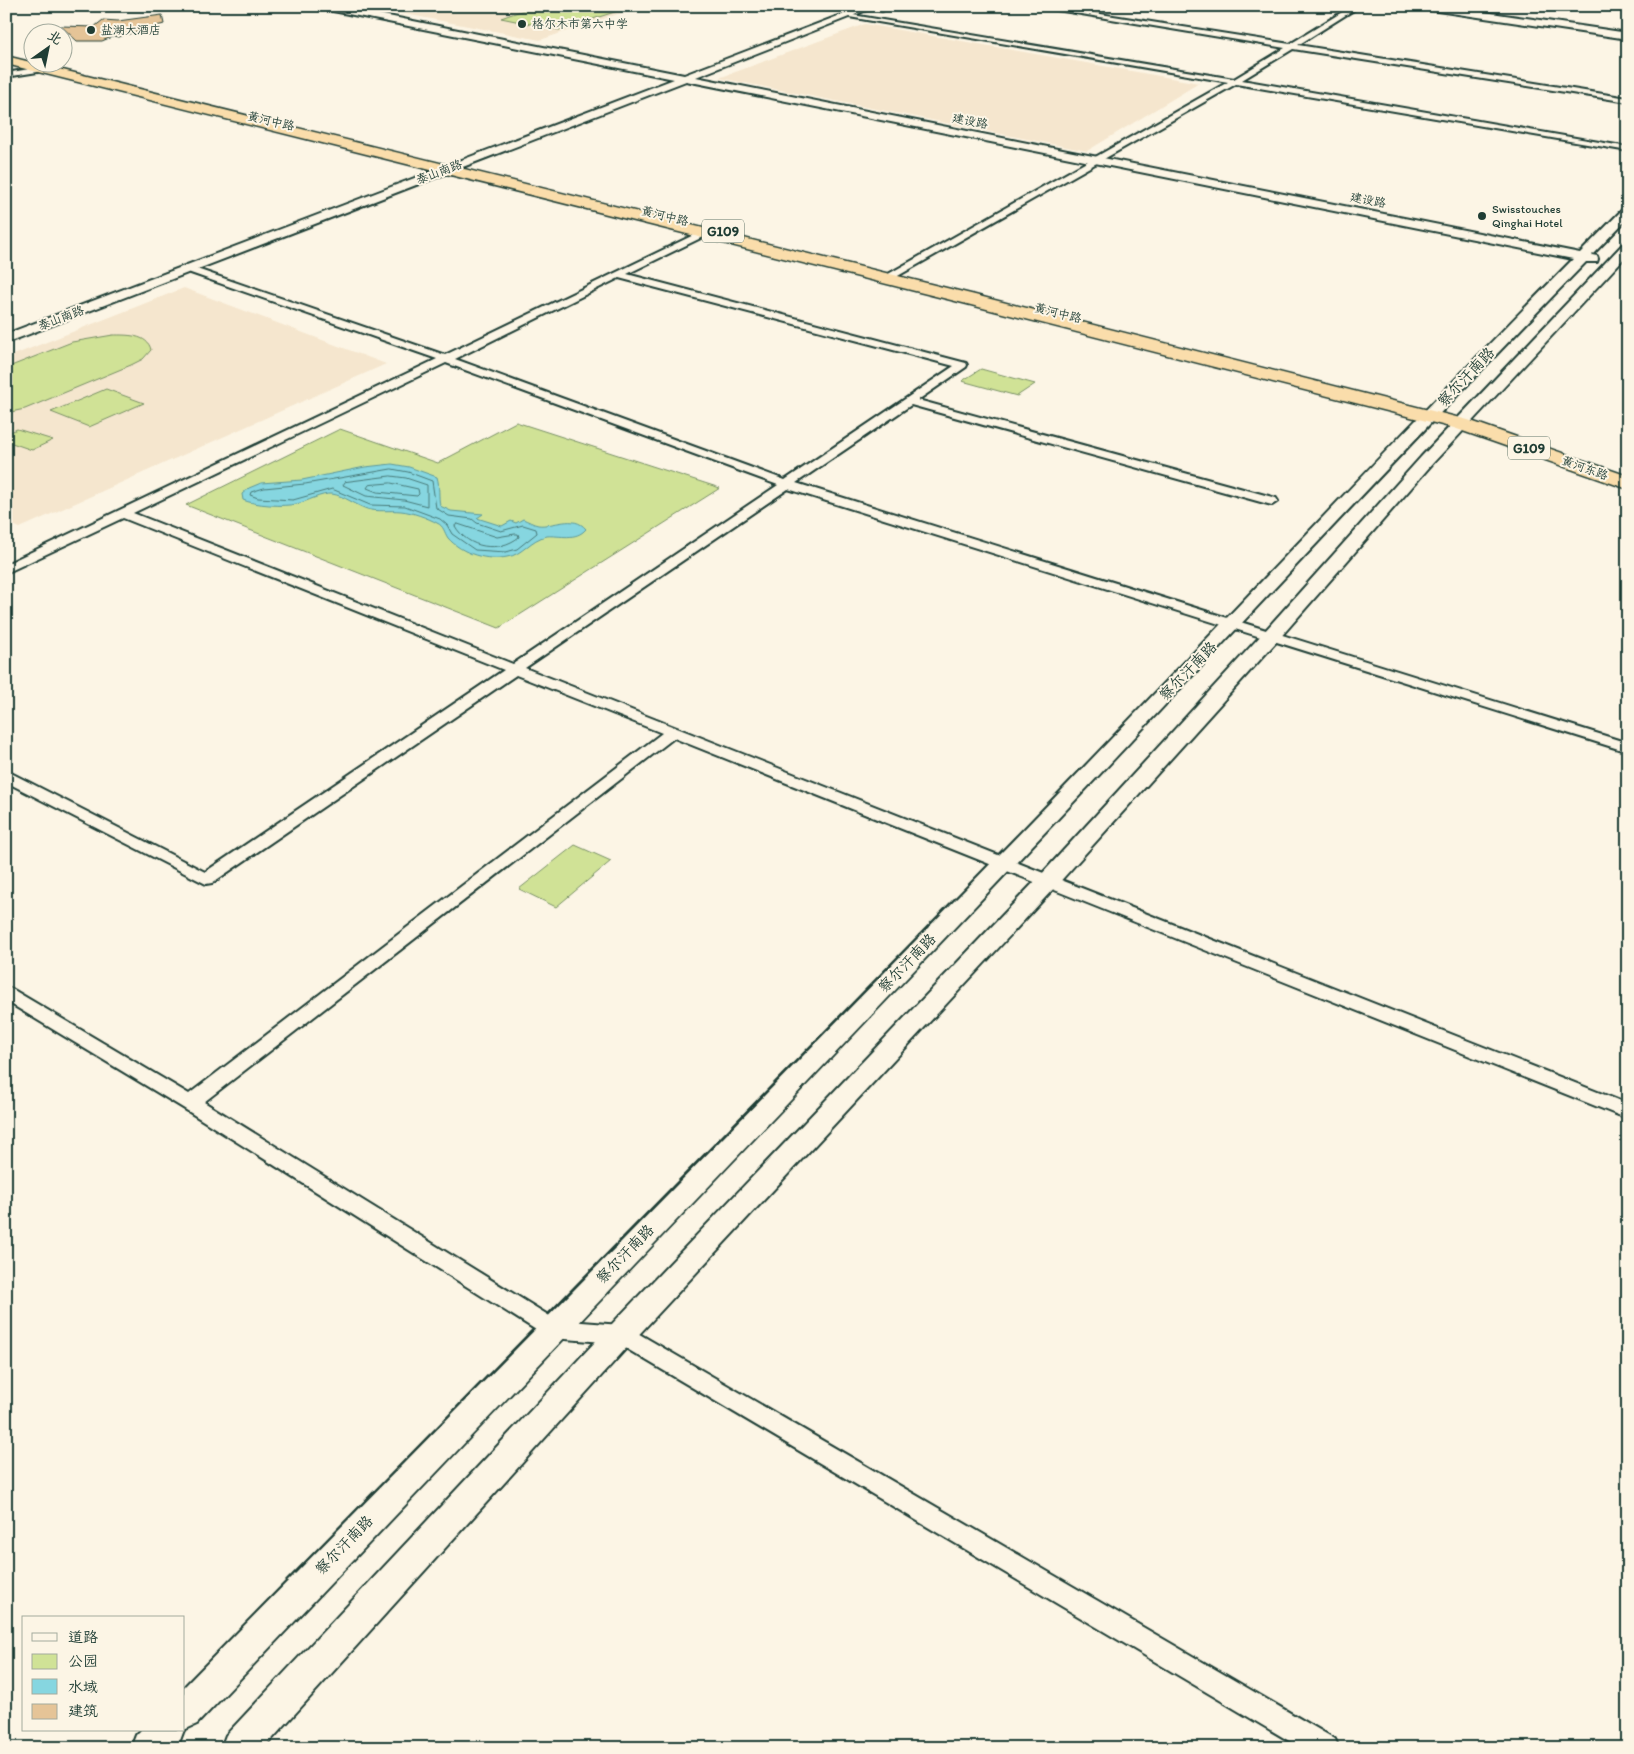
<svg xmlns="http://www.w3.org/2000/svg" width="1634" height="1754" font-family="Itim,'LXGW WenKai TC',sans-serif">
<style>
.built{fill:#f5e6ce}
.green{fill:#d0e296;stroke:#789065}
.water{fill:#86d6e0;stroke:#5d999b}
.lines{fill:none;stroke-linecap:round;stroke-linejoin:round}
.shore{stroke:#487a79;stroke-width:1}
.building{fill:#e5c497;stroke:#1f3d34}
.street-casing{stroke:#1f3d34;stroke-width:4}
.secondary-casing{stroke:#1f3d34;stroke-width:4}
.highway-casing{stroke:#1f3d34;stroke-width:3}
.street{fill:#fcf5e5;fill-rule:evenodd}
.secondary{fill:#fcf5e5;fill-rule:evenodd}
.highway{fill:#faddab;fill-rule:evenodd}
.poi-dot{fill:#1f3d34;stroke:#fcf5e5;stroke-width:2}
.labels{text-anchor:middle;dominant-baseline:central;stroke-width:4;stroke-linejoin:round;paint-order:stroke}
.far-poi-label{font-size:12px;fill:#1f3d34;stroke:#fcf5e5;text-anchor:start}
.far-street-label{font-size:12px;fill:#1f3d34;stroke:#fcf5e5}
.shield{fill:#fcf5e5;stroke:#617469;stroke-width:1}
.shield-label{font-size:14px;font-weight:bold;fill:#1f3d34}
.street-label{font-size:15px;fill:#1f3d34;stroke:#fcf5e5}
</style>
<rect width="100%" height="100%" fill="#fcf5e5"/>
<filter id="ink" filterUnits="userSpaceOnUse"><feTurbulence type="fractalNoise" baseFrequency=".02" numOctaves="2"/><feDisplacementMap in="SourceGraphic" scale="10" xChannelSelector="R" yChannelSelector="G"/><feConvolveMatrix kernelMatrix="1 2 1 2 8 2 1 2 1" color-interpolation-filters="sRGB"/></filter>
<g filter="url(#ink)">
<g class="built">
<path d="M370,6H642L540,40L369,7Z"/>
<path d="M865,24L1199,83L1087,151L719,78Z"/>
<path d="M184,288L386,364L20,528L6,522V358Z"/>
</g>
<g class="green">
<path d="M535,6H633L559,30L501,18Z"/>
<path d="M113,335C126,335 148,334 151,350L143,359L131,365L25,409L6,413V368L72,342Z"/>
<path d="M981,369L1035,384L1017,396L962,381Z"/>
<path d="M106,389L144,403L89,427L51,412Z"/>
<path d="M516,422L720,488L499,628L186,505L340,429L438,463Z"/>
<path d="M17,429L53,440L32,450L6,441V434Z"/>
<path d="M575,845L611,861L556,907L519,889Z"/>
</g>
<path class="water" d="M392,464L409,467L437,477C440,487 438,496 440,506L451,511L483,514L477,518L502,526L511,521L516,523L523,519C528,521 533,524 538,525C553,527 574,514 586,529C576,541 560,535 547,536C530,539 523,555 507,557C487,561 462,554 448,538C444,532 444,526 437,523C428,518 412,512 401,511C390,510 377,512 367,509C355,505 345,496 332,494C321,493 307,502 296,504C284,507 254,505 243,500L242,494L249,488L261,483L302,480L365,467Z"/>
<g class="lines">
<g class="shore">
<path d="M392,469L408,472L432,481L436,508L449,516L472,519L477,523L501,531L523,525L536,529L537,533L517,549L506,552L475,550L452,534L447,525L440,519L405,506L370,505L332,489L293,500L258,498L250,495L251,492L264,488L305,484Z"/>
<path d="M391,476L406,478L427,485V506L404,500L366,496L343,485L345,482Z"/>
<path d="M391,483L418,489L419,494L417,496L377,492L367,488L369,485Z"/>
<path d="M458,524L497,537L515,534H518L519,537C499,553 468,549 455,526Z"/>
</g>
</g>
<path class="building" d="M162,15L164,24L118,37L114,36L102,41H77L61,26L94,27L103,20L118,21Z"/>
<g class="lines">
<g class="street-casing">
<g id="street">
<path d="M347,6H358L342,12L339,10Z"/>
<path d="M863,6H878L885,9L882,11Z"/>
<path d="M1033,6H1050L1290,44L1352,6H1360L1298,45L1628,98V102L1293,49L1242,80L1628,147V151L1236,84L889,281H883V277L1228,82L849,17L846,15L847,14L1234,79L1285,48Z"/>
<path d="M41,67L45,69L44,71L6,77V73Z"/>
<path d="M704,230L709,233L707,235L627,274L966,363L967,365L966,367L918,400L1276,498L1278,501L1272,505L1268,504L911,405L796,483L1628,743V752L788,489L525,668L1628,1104V1119L674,738L204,1102L556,1320L621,1325L629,1328L1335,1739L1339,1748H1301L617,1343L552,1338L544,1335L183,1108L6,1001V987L12,989L189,1094L662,733L516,675L212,883L206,884L6,782V772L11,773L205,872L504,670L123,518L6,573V564L437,359L185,271V267H191L445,355ZM619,278L954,366L785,480L455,359ZM446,363L778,485L513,664L133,513Z"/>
</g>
</g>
<g class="secondary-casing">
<g id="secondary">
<path d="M319,6H338L684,75L864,6H877L696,77L1580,253L1624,208L1628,207V218L1592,255L1597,256L1598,259L1597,262H1586C1392,460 1205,664 1014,865C742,1152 469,1438 197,1724L184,1730V1687C455,1411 727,1135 997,857C1190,659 1378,456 1573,259L686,81L6,343V334L674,79L323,9Z"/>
<path d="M1420,6H1444L1628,33V39L1424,9Z"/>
<path d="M1628,242V254L1433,463L1278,640L1056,886L631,1343L264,1748H221L226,1735L611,1325L1040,876L1264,632L1421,457L1624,243Z"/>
<path d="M141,1730H184L179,1743L174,1748H131L136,1735Z"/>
</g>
</g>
<g class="highway-casing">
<path id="highway" d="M6,56L975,295L1468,420L1628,476V489L1454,428L963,303L6,64Z"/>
</g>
<use href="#street" class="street"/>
<use href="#secondary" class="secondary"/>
<use href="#highway" class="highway"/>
</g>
</g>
<g class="poi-dot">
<circle cx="522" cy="24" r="5"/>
<circle cx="91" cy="30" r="5"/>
<circle cx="1482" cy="216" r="5"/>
</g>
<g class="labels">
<g class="far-poi-label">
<text x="532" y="24">格尔木市第六中学</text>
<text x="101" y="30">盐湖大酒店</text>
<text x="1492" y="209">Swisstouches<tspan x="1492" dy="14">Qinghai Hotel</tspan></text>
</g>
<g class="far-street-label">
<text transform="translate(271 121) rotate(13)">黄河中路</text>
<text transform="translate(970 121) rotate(11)">建设路</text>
<text transform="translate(439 172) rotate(-21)">泰山南路</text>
<text transform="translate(1368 200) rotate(11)">建设路</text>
<text transform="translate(665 216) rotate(14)">黄河中路</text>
<text transform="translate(1058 313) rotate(14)">黄河中路</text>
<text transform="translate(61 318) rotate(-21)">泰山南路</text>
<text transform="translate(1585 468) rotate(20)">黄河东路</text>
</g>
<g class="shield">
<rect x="702" y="219.5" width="42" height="23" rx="4"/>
<rect x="1508" y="436.5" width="42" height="23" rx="4"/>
</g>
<g class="shield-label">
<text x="723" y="231">G109</text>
<text x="1529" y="448">G109</text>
</g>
<g class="street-label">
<text transform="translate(1466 377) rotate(-47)">察尔汗南路</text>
<text transform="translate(1188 671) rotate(-46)">察尔汗南路</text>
<text transform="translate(907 963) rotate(-46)">察尔汗南路</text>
<text transform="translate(625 1254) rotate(-46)">察尔汗南路</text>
<text transform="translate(344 1545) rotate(-46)">察尔汗南路</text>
</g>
</g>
<rect width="1634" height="1754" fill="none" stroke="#fcf5e5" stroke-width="25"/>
<rect x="12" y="12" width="1609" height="1729" fill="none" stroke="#1f3d34" stroke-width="2" filter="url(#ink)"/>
<rect x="22" y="1616" width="162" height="115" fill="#fcf5e5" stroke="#a4ab9e"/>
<rect x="32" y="1633" width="25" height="8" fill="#fcf5e5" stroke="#a4ab9e"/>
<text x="68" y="1642" font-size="15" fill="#1f3d34">道路</text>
<rect x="32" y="1654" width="25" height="15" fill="#d0e296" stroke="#a4ab9e"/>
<text x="68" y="1666" font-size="15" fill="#1f3d34">公园</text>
<rect x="32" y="1679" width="25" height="15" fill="#86d6e0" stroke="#a4ab9e"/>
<text x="68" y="1692" font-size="15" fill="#1f3d34">水域</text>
<rect x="32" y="1704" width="25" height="15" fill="#e5c497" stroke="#a4ab9e"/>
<text x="68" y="1716" font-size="15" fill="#1f3d34">建筑</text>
<g transform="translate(48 48) rotate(33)"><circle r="24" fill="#fcf5e5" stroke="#a4ab9e"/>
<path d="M0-4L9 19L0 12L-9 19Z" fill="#1f3d34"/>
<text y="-8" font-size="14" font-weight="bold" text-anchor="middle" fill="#1f3d34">北</text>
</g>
</svg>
